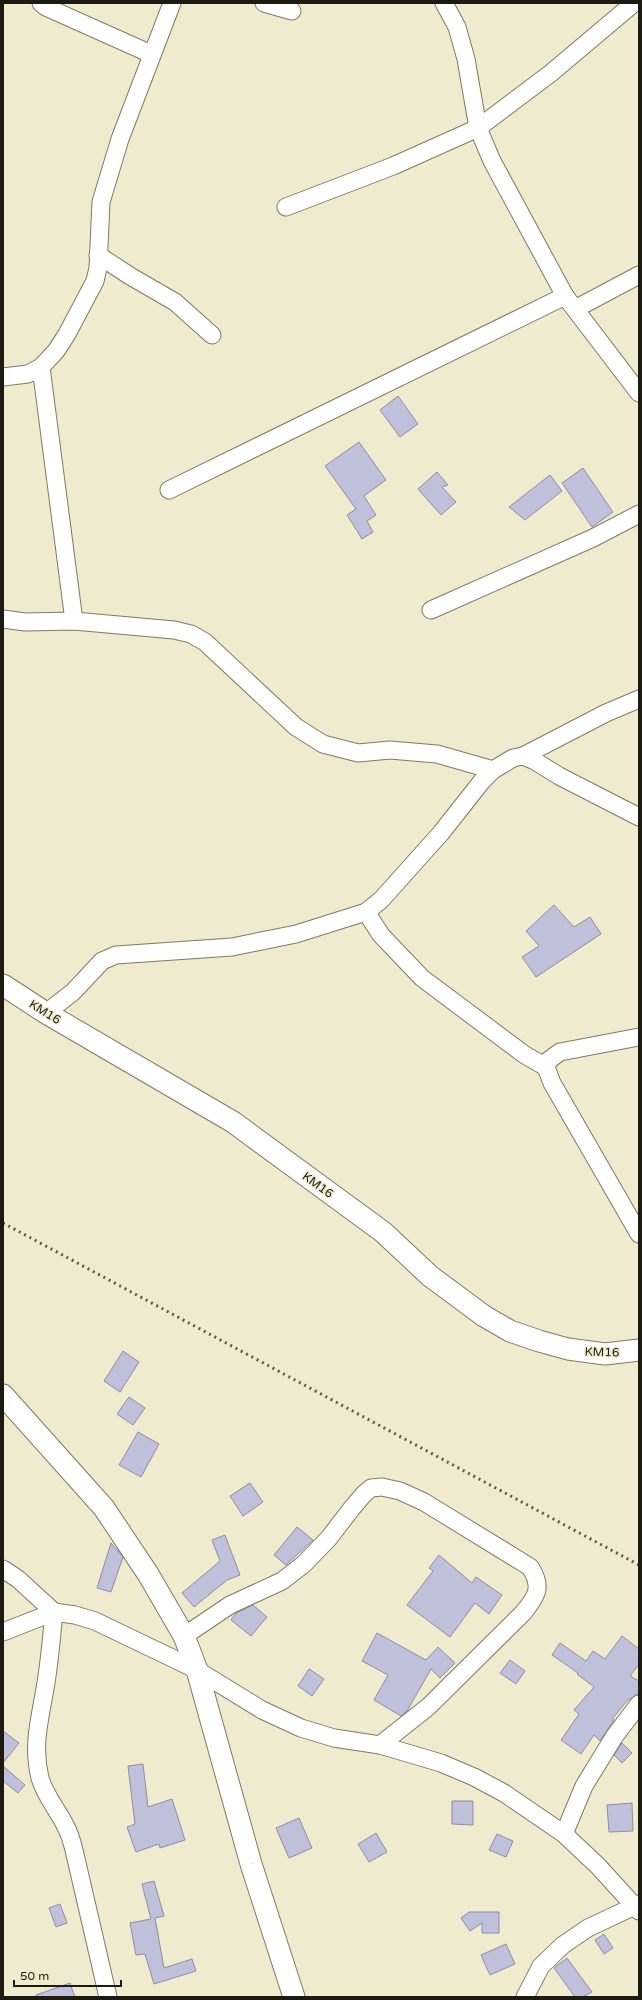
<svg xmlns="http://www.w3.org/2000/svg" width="642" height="2000" font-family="'Varela Round',sans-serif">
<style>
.building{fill:#bfc1db;stroke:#8c8ea6}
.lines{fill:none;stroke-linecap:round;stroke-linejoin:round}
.minor-casing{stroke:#7f7a62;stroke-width:19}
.tertiary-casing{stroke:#7f7a62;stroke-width:23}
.minor{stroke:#fff;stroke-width:17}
.tertiary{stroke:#fff;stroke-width:21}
.rail{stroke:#5e5b4c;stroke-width:3;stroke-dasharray:2 4;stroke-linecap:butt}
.labels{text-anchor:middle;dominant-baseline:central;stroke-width:3;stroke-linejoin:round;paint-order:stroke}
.street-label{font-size:12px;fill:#1d1b11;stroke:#f0eacf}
</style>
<rect width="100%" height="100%" fill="#f0eacf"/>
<g class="building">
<path d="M398,396L418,424L400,437L380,410Z"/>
<path d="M359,442L386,480L364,496L376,515L367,521L373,532L362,539L347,515L356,509L325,466Z"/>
<path d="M583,468L613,512L592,527L562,483Z"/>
<path d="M437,472L448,485L442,487L456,502L441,515L418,489Z"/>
<path d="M550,475L562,491L525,520L509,507Z"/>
<path d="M554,905L574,927L590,917L601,934L536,977L522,957L539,946L526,931Z"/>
<path d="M123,1351L139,1362L120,1392L104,1381Z"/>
<path d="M129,1397L145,1408L133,1425L117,1414Z"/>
<path d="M138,1432L159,1444L141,1477L119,1465Z"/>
<path d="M250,1483L263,1502L243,1516L230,1496Z"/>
<path d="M297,1527L313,1540L286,1565L274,1555Z"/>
<path d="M225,1535L240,1575L227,1580L194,1607L182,1593L220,1561L212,1540Z"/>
<path d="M111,1543L123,1557L111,1592L97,1588Z"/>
<path d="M439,1555L472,1583L476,1577L502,1595L489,1614L475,1603L450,1637L407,1605L433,1571L429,1568Z"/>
<path d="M253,1605L267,1617L251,1636L231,1620L236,1613Z"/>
<path d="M377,1633L426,1660L438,1647L455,1663L440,1678L431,1669L407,1711L401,1716L374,1700L388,1675L362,1661Z"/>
<path d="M622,1636L639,1649V1664L630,1676L639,1681V1693L627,1701L613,1718L614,1720L600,1741L594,1735L581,1754L561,1740L579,1714L574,1710L594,1687L577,1674L578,1673L552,1655L560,1643L586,1661L593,1651L605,1659Z"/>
<path d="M510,1660L525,1671L516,1684L500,1673Z"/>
<path d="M309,1669L324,1679L312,1696L298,1686Z"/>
<path d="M3,1731L19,1743L3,1763Z"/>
<path d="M622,1743L632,1753L622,1763L614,1755Z"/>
<path d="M143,1764L148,1807L172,1799L185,1840L160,1848L159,1844L136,1852L127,1827L135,1824L128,1766Z"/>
<path d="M3,1766L25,1785L18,1793L3,1781Z"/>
<path d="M452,1801H473V1825L452,1824Z"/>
<path d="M632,1803L633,1831L609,1832L607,1805Z"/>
<path d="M299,1818L312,1848L289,1858L276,1828Z"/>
<path d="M376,1833L387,1852L369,1862L358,1844Z"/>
<path d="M497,1834L513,1841L506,1857L489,1850Z"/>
<path d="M154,1881L164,1916L155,1918L164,1968L192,1959L196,1971L154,1984L145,1954L136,1955L130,1923L151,1919L142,1884Z"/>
<path d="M60,1904L67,1923L56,1927L49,1908Z"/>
<path d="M469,1912H499V1933H482V1923L470,1931L461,1918Z"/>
<path d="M604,1934L613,1948L604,1954L595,1940Z"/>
<path d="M506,1944L515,1964L490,1975L481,1955Z"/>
<path d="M567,1958L592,1992L583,1997H575L554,1968Z"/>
<path d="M70,1983L75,1997H36V1995Z"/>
</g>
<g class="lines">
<g class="minor-casing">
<g id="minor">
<path d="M41,3L46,7L151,54"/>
<path d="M264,3L292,11"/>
<path d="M444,3L457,27L466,59L478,128L492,161L565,296L639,393"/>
<path d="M286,207L393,166L478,128L551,73L634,3"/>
<path d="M98,255L130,276L175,302L212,335"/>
<path d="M575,309L639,275"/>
<path d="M41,367L74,621"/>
<path d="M3,377L28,374L41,367L56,351L67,334L95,281L98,268L101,202L120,139L172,3"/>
<path d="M169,490L565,296"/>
<path d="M431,610L593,538L639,514"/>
<path d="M3,619L25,622L74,621L174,630L191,634L205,642L296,727L323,744L358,753L390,750L437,754L493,770"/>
<path d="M523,756L606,713L639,699"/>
<path d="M366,912L381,935L422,978L525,1055L546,1067"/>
<path d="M46,1013L73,992L102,961L116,955L232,947L296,934L366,912L381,900L441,833L482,781L493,770L513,758L523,756L535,761L559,776L639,817"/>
<path d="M639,1037L560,1052L549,1060L546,1067L552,1083L639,1234"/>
<path d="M3,1569L18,1579L54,1612C52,1634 50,1655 47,1676C42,1713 31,1741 40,1778C45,1796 58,1810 66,1827C70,1834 72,1842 74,1850L108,1997"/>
<path d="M3,1632L54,1612L75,1615L95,1621L197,1670L262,1710L301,1728L334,1738L380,1745L441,1763L474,1777L504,1793L564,1834L598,1866L639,1911"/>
<path d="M184,1636L230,1605L282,1581L304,1564L329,1538L352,1508L364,1494L371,1488L382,1487L400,1491L424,1502L530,1567C543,1587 537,1596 523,1613L428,1707L380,1745"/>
<path d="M564,1834L584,1786L614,1737L639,1704"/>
<path d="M525,1997L541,1966L563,1945L588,1928L639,1904"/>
</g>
</g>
<g class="tertiary-casing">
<g id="tertiary">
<path d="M3,985L46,1013L233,1122L383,1232L430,1276L484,1316L510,1331L539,1341L568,1349L605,1354L639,1350"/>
<path d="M3,1395L104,1508L148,1574L184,1636L197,1670L251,1864L294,1997"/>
</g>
</g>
<use href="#minor" class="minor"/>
<use href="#tertiary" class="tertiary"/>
<path class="rail" d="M3,1223L639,1565"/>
</g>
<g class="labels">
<g class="street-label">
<text transform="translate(45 1012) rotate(32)">KM16</text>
<text transform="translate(318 1185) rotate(36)">KM16</text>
<text transform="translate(602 1352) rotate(2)">KM16</text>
</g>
</g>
<rect width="642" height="2000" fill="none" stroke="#1d1b11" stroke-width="8"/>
<path d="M14 1980v6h107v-6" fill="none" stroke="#1d1b11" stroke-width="2"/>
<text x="20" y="1980" font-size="12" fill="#1d1b11" stroke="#f0eacf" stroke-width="3" paint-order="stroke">50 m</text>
</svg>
